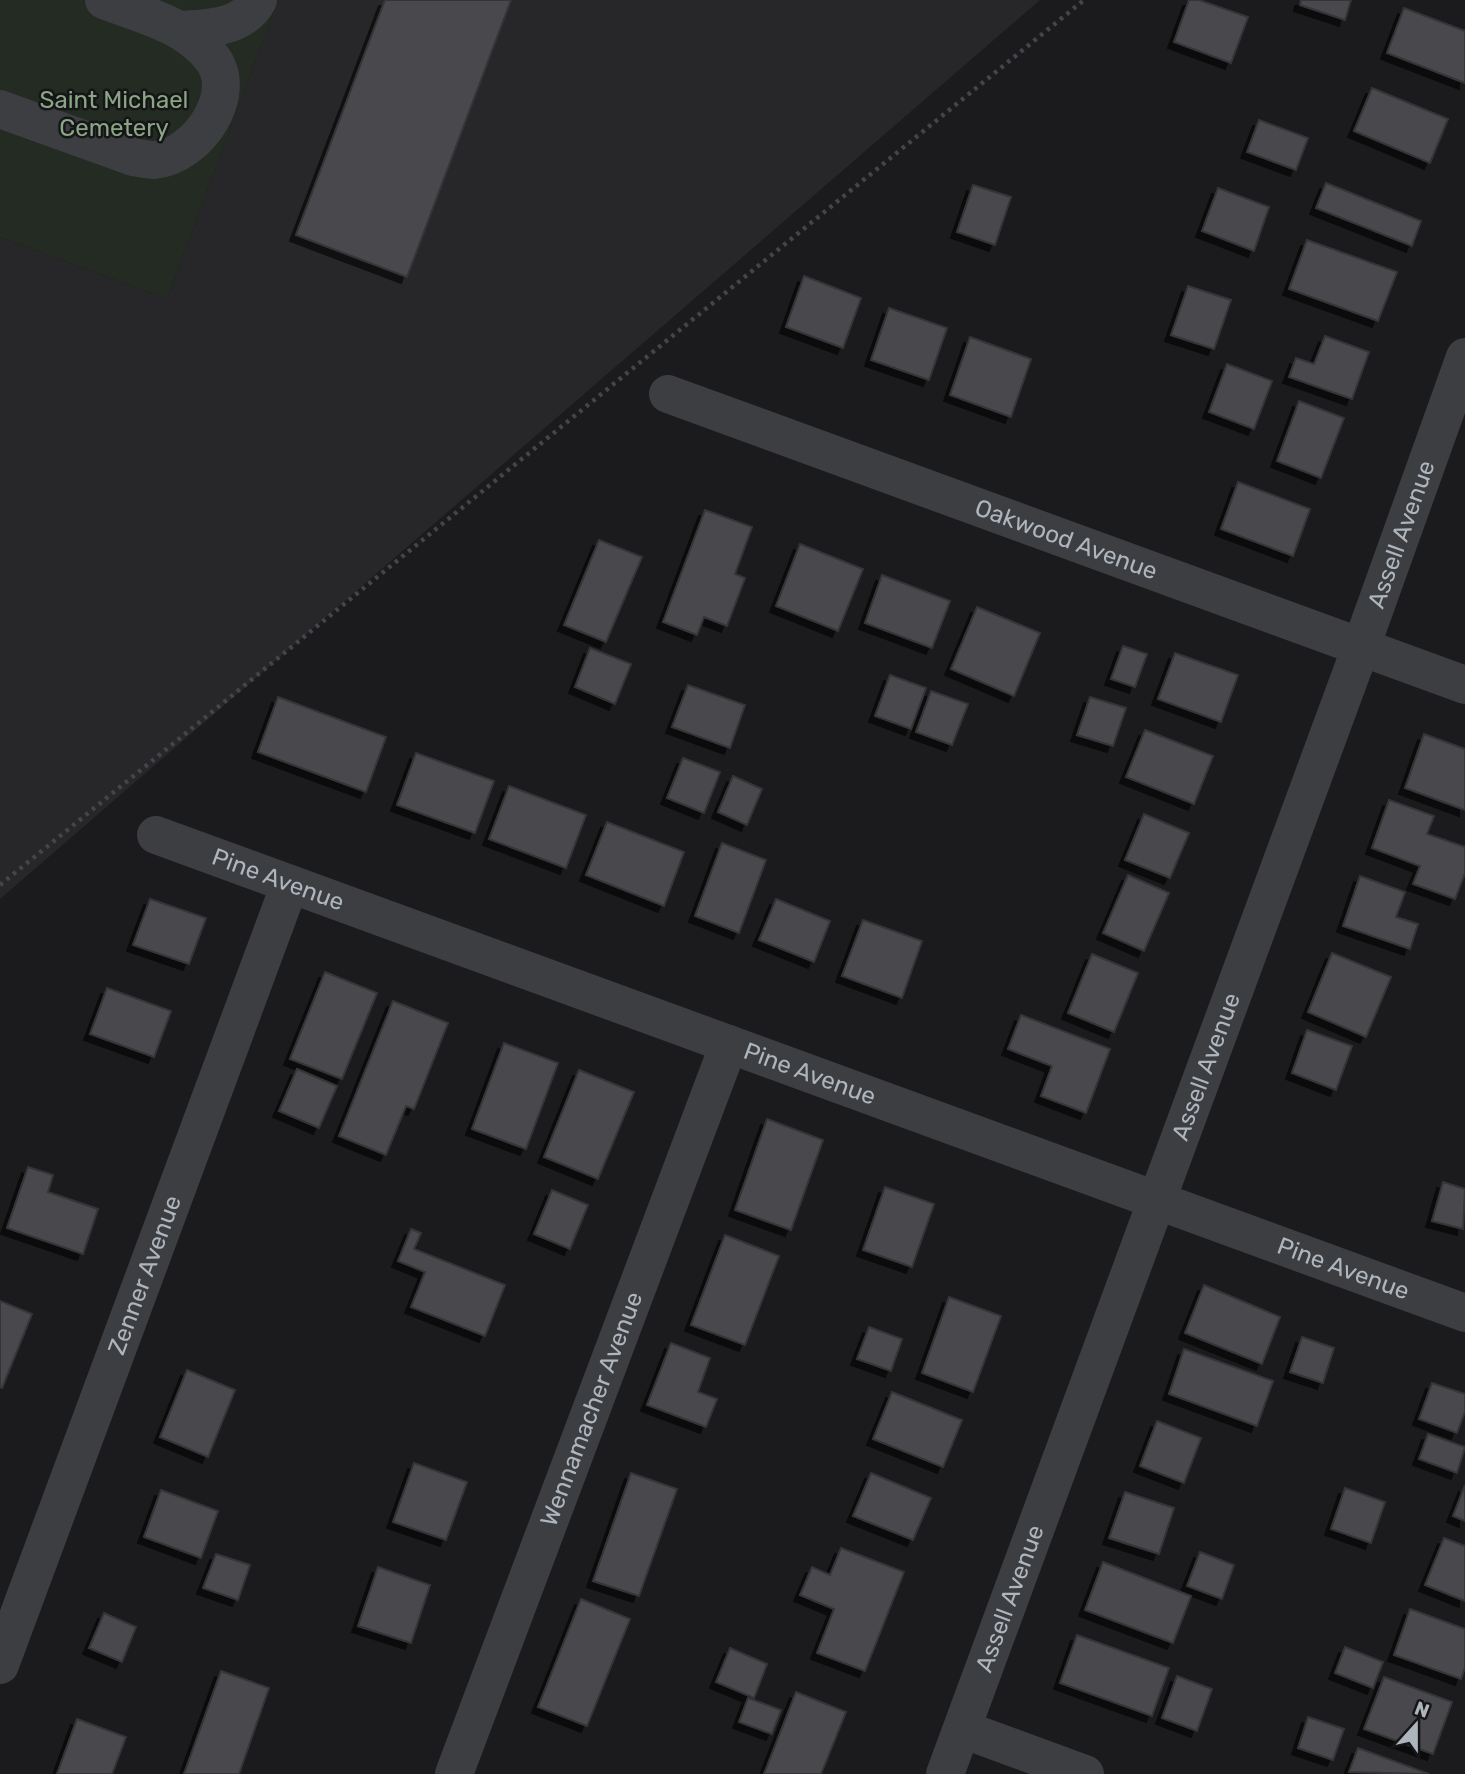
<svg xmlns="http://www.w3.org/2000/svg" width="1465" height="1774" font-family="Rubik,sans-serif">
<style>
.built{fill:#27272a}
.green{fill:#232b23}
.building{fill:#48494d;stroke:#353639;stroke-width:2;filter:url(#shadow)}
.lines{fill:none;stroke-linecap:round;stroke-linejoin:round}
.path{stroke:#424549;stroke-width:4.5;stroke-dasharray:3.5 5;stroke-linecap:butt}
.minor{stroke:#3c3e42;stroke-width:38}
.labels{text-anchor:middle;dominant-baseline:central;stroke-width:5;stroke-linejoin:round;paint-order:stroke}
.park-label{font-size:24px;fill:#8aa685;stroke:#161618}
.street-label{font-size:24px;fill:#aeb5bc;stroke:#161618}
</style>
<defs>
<filter id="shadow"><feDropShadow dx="-6" dy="6" stdDeviation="0" flood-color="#0009"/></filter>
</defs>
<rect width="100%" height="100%" fill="#1b1b1d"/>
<path class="built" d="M278,0H1040L0,899V237L167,299Z"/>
<path class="green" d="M0,0H278L167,299L0,237Z"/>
<g class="building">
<path d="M385,0H511L407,277L296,235Z"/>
<path d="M1189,0H1199L1248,17L1231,63L1174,42Z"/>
<path d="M1301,0H1351L1345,20L1300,5Z"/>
<path d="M1404,8L1465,31V83L1387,53Z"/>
<path d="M1372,88L1448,119L1430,163L1354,131Z"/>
<path d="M1259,120L1308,138L1296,170L1247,152Z"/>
<path d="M1326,183L1421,221L1412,246L1316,208Z"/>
<path d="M973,185L1011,197L995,245L957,232Z"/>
<path d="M1218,188L1269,207L1254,251L1202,231Z"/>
<path d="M1307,240L1397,272L1378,321L1289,289Z"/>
<path d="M804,276L861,298L843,348L786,327Z"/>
<path d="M1188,286L1231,300L1214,349L1171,335Z"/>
<path d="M889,308L947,328L929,380L871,360Z"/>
<path d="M1325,336L1369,352L1352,399L1289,377L1296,358L1314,364Z"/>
<path d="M970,337L1031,359L1011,417L950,395Z"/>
<path d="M1227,364L1272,381L1254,429L1209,412Z"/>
<path d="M1299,401L1344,418L1321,478L1277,461Z"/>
<path d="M1238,482L1310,509L1293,556L1221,529Z"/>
<path d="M705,510L752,527L735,574L745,578L727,626L704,617L697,635L663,622Z"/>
<path d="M599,540L642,557L606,642L564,625Z"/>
<path d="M800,544L863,569L838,631L776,606Z"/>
<path d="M882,575L950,601L932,648L865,623Z"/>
<path d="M977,607L1040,633L1014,696L951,669Z"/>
<path d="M1123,646L1147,654L1135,687L1111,679Z"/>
<path d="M590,648L631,664L615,704L575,687Z"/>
<path d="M1175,653L1238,675L1221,722L1158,699Z"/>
<path d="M890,675L926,688L911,729L875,716Z"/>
<path d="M688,685L745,705L730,748L672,727Z"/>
<path d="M931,691L968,704L952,745L916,732Z"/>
<path d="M278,697L386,737L366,792L258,752Z"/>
<path d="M1090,697L1126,708L1113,746L1077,735Z"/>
<path d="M1145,730L1213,756L1194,804L1126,777Z"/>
<path d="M1424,734L1465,749V810L1405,788Z"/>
<path d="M416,753L494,781L475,833L397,805Z"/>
<path d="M683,758L720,772L704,813L667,798Z"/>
<path d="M733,776L762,789L747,825L718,812Z"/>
<path d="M509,786L586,815L566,868L489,839Z"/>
<path d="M1389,800L1434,816L1427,834L1465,847V873L1455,899L1413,884L1420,866L1372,848Z"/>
<path d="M1144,814L1189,833L1170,878L1125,860Z"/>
<path d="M607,822L684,852L664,906L586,875Z"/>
<path d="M722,843L766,860L739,933L695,916Z"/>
<path d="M1128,875L1169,893L1144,951L1103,933Z"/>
<path d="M1360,876L1405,892L1396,917L1418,924L1410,949L1343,926Z"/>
<path d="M150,899L206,918L189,964L133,945Z"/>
<path d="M776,899L830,921L814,962L759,940Z"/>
<path d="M863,920L922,941L902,998L842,976Z"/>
<path d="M1332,953L1391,977L1366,1037L1308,1012Z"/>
<path d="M1092,954L1138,973L1114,1032L1068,1013Z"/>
<path d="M325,972L377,993L342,1079L290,1059Z"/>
<path d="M107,988L171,1011L154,1057L90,1034Z"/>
<path d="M393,1001L448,1023L414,1109L406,1106L386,1155L339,1136Z"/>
<path d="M1021,1015L1110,1049L1086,1113L1041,1096L1052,1066L1008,1049Z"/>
<path d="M1307,1030L1352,1046L1336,1090L1292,1073Z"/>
<path d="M504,1043L558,1063L526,1149L472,1129Z"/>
<path d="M297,1069L337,1086L319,1128L279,1111Z"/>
<path d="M579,1070L634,1092L598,1179L544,1157Z"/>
<path d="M767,1119L823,1140L791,1230L735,1210Z"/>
<path d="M28,1167L53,1175L48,1192L98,1209L83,1254L7,1228Z"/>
<path d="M1443,1182L1465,1189L1463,1229L1432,1221Z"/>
<path d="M885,1187L934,1204L912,1267L863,1250Z"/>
<path d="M552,1190L588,1205L570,1249L534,1234Z"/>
<path d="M411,1229L421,1233L414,1249L505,1285L485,1336L411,1307L425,1272L398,1261Z"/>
<path d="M725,1235L779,1256L745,1345L691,1325Z"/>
<path d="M1204,1285L1280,1317L1262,1364L1185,1333Z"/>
<path d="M949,1297L1001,1316L973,1392L922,1373Z"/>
<path d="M0,1301L32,1314L2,1388L0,1387Z"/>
<path d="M869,1327L902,1339L891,1371L857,1359Z"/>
<path d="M1302,1337L1334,1348L1323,1383L1290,1372Z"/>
<path d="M671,1343L710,1358L698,1392L717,1399L706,1427L647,1405Z"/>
<path d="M1184,1349L1273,1381L1257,1426L1169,1394Z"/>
<path d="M187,1370L235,1390L208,1457L160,1437Z"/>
<path d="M1432,1383L1465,1394V1411L1457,1433L1419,1419Z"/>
<path d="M892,1392L962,1420L943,1467L873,1439Z"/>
<path d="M1157,1421L1201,1438L1184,1483L1140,1466Z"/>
<path d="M1428,1434L1465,1447L1457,1473L1419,1459Z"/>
<path d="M414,1463L467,1482L446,1540L393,1522Z"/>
<path d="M631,1473L677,1489L639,1596L593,1581Z"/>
<path d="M871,1473L931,1498L913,1540L853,1516Z"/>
<path d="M1465,1485V1521L1453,1516Z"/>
<path d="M1345,1488L1385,1502L1371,1543L1331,1529Z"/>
<path d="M161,1490L218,1511L201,1558L144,1537Z"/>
<path d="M1125,1492L1174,1508L1159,1554L1109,1538Z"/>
<path d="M1444,1538L1465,1546V1601L1425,1585Z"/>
<path d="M841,1548L904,1572L865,1671L817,1653L834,1609L800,1595L812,1567L830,1575Z"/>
<path d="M1200,1552L1234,1565L1222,1599L1187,1586Z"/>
<path d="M216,1554L250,1565L238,1600L203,1588Z"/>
<path d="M1103,1562L1191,1596L1173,1643L1085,1610Z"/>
<path d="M378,1567L430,1585L411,1643L358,1626Z"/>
<path d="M581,1599L630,1619L587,1726L538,1707Z"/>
<path d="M1410,1609L1465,1629V1667L1461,1679L1394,1655Z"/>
<path d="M104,1613L136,1627L122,1662L89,1648Z"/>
<path d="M1077,1635L1169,1668L1152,1716L1060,1683Z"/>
<path d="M1345,1647L1383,1662L1373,1688L1335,1673Z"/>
<path d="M730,1648L767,1664L754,1698L716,1682Z"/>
<path d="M221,1671L269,1688L239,1774H184Z"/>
<path d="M1177,1676L1212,1689L1197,1731L1162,1718Z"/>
<path d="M1384,1677L1452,1702L1433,1754L1364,1729Z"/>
<path d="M796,1692L846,1712L821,1774H764Z"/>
<path d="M748,1698L781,1710L772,1734L739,1722Z"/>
<path d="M1308,1717L1344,1729L1333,1760L1298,1748Z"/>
<path d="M77,1719L126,1737L112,1774H57Z"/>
<path d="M1358,1748L1429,1774L1349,1772Z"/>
</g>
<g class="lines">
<path class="path" d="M0,885L1084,0"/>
<g class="minor">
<path d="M182,30C210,28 243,28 258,0"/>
<path d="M0,109L133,157C139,158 147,160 154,160C197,157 241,93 211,57C185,24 142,15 104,0"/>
<path id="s1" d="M668,394L1465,685"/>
<path id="s2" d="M156,835L1465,1313"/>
<path id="s3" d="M0,1665L290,884"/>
<path d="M962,1729L1085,1774"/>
<path id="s4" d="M454,1774L729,1044"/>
<path id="s5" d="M945,1774L1361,647L1465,357"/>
</g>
</g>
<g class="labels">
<g class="park-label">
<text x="114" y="100">Saint Michael<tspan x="114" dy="28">Cemetery</tspan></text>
</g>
<g class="street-label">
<text stroke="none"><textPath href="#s5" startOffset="1321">Assell Avenue</textPath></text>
<text stroke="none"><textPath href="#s1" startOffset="424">Oakwood Avenue</textPath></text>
<text stroke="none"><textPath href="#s2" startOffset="130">Pine Avenue</textPath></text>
<text stroke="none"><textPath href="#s5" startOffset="754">Assell Avenue</textPath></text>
<text stroke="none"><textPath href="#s2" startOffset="696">Pine Avenue</textPath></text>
<text stroke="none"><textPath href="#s2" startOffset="1264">Pine Avenue</textPath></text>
<text stroke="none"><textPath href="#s3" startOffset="416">Zenner Avenue</textPath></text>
<text stroke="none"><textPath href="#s4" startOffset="390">Wennamacher Avenue</textPath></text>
<text stroke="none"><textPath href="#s5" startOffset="187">Assell Avenue</textPath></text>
</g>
</g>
<g transform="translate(1416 1725) rotate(21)" stroke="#161618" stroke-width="5" paint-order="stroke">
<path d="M0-5L12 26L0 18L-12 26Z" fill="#aeb5bc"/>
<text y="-10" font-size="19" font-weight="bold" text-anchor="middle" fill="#aeb5bc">N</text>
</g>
</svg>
